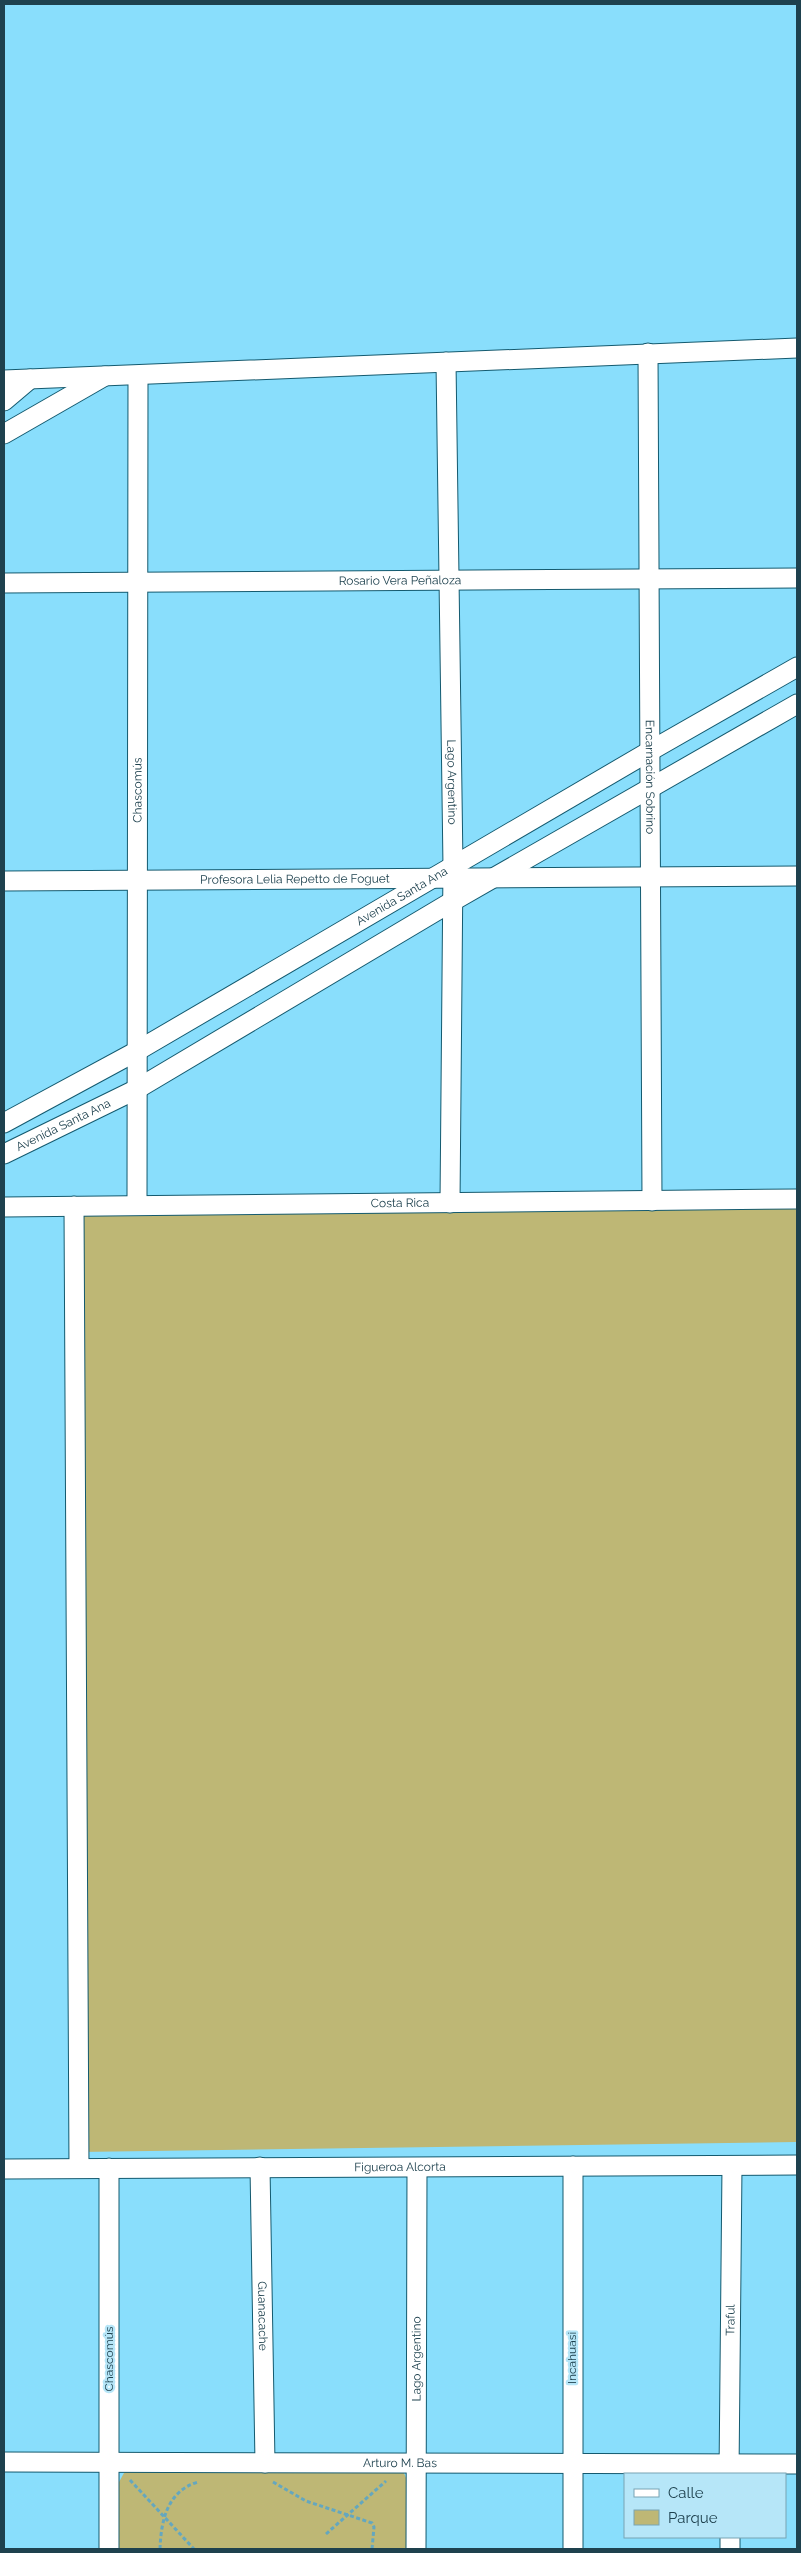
<svg xmlns="http://www.w3.org/2000/svg" width="801" height="2553" font-family="Raleway,sans-serif">
<style>
.green{fill:#beb775}
.lines{fill:none;stroke-linecap:round;stroke-linejoin:round}
.street-casing{stroke:#145a6f;stroke-width:21}
.path{stroke:#64a7bf;stroke-width:3;stroke-dasharray:4 2.5;stroke-linecap:butt}
.street{stroke:#fff;stroke-width:19}
.labels{text-anchor:middle;dominant-baseline:central;stroke-width:4.5;stroke-linejoin:round;paint-order:stroke}
.street-label{font-size:12px;fill:#1e414e;stroke:#b6e6f8}
</style>
<rect width="100%" height="100%" fill="#89defc"/>
<g class="green">
<path d="M797,1206V2142L79,2152V1212Z"/>
<path d="M130,2470H397L404,2473L406,2478L407,2549H119V2482L124,2473Z"/>
</g>
<g class="lines">
<g class="street-casing">
<g id="street">
<path id="s1" d="M648,353L652,1201"/>
<path id="s2" d="M446,362L453,866L450,1203"/>
<path d="M4,380L797,348"/>
<path d="M4,401L30,379"/>
<path d="M4,434L105,376"/>
<path id="s3" d="M4,583L797,578"/>
<path id="s4" d="M4,881L797,876"/>
<path id="s5" d="M4,1123L137,1051L650,751L797,667"/>
<path id="s6" d="M4,1154L137,1089L453,901L797,704"/>
<path id="s7" d="M137,1205L138,376"/>
<path d="M74,1206L79,2168"/>
<path id="s8" d="M4,1207L797,1199"/>
<path d="M573,2166V2549"/>
<path id="s9" d="M260,2167L265,2463"/>
<path id="s10" d="M4,2169L797,2165"/>
<path id="s11" d="M4,2462L797,2464"/>
<path id="s12" d="M729,2474L732,2166"/>
<path d="M730,2537V2549"/>
<path d="M109,2549V2168"/>
<path id="s13" d="M416,2549L417,2168"/>
</g>
</g>
<g class="path">
<path d="M130,2480L194,2549"/>
<path d="M273,2482L306,2501L372,2523L374,2527L372,2549"/>
<path d="M326,2534L386,2481"/>
<path d="M160,2549C161,2521 167,2491 198,2482"/>
</g>
<use href="#street" class="street"/>
</g>
<g class="labels">
<g class="street-label">
<text stroke="none"><textPath href="#s3" startOffset="396">Rosario Vera Peñaloza</textPath></text>
<text stroke="none"><textPath href="#s1" startOffset="424">Encarnación Sobrino</textPath></text>
<text stroke="none"><textPath href="#s2" startOffset="420">Lago Argentino</textPath></text>
<text stroke="none"><textPath href="#s7" startOffset="415">Chascomús</textPath></text>
<text stroke="none"><textPath href="#s4" startOffset="291">Profesora Lelia Repetto de Foguet</textPath></text>
<text stroke="none"><textPath href="#s5" startOffset="458">Avenida Santa Ana</textPath></text>
<text stroke="none"><textPath href="#s6" startOffset="66">Avenida Santa Ana</textPath></text>
<text stroke="none"><textPath href="#s8" startOffset="396">Costa Rica</textPath></text>
<text stroke="none"><textPath href="#s10" startOffset="396">Figueroa Alcorta</textPath></text>
<text stroke="none"><textPath href="#s9" startOffset="149">Guanacache</textPath></text>
<text stroke="none"><textPath href="#s12" startOffset="154">Traful</textPath></text>
<text stroke="none"><textPath href="#s13" startOffset="190">Lago Argentino</textPath></text>
<text transform="translate(572 2358) rotate(-90)">Incahuasi</text>
<text transform="translate(109 2359) rotate(-90)">Chascomús</text>
<text stroke="none"><textPath href="#s11" startOffset="396">Arturo M. Bas</textPath></text>
</g>
</g>
<rect width="801" height="2553" fill="none" stroke="#1e414e" stroke-width="10"/>
<rect x="624" y="2473" width="162" height="65" fill="#b6e6f8" stroke="#79a4b4"/>
<rect x="634" y="2489" width="25" height="8" fill="#ffffff" stroke="#79a4b4"/>
<text x="668" y="2498" font-size="15" fill="#1e414e">Calle</text>
<rect x="634" y="2510" width="25" height="15" fill="#beb775" stroke="#79a4b4"/>
<text x="668" y="2523" font-size="15" fill="#1e414e">Parque</text>
</svg>
